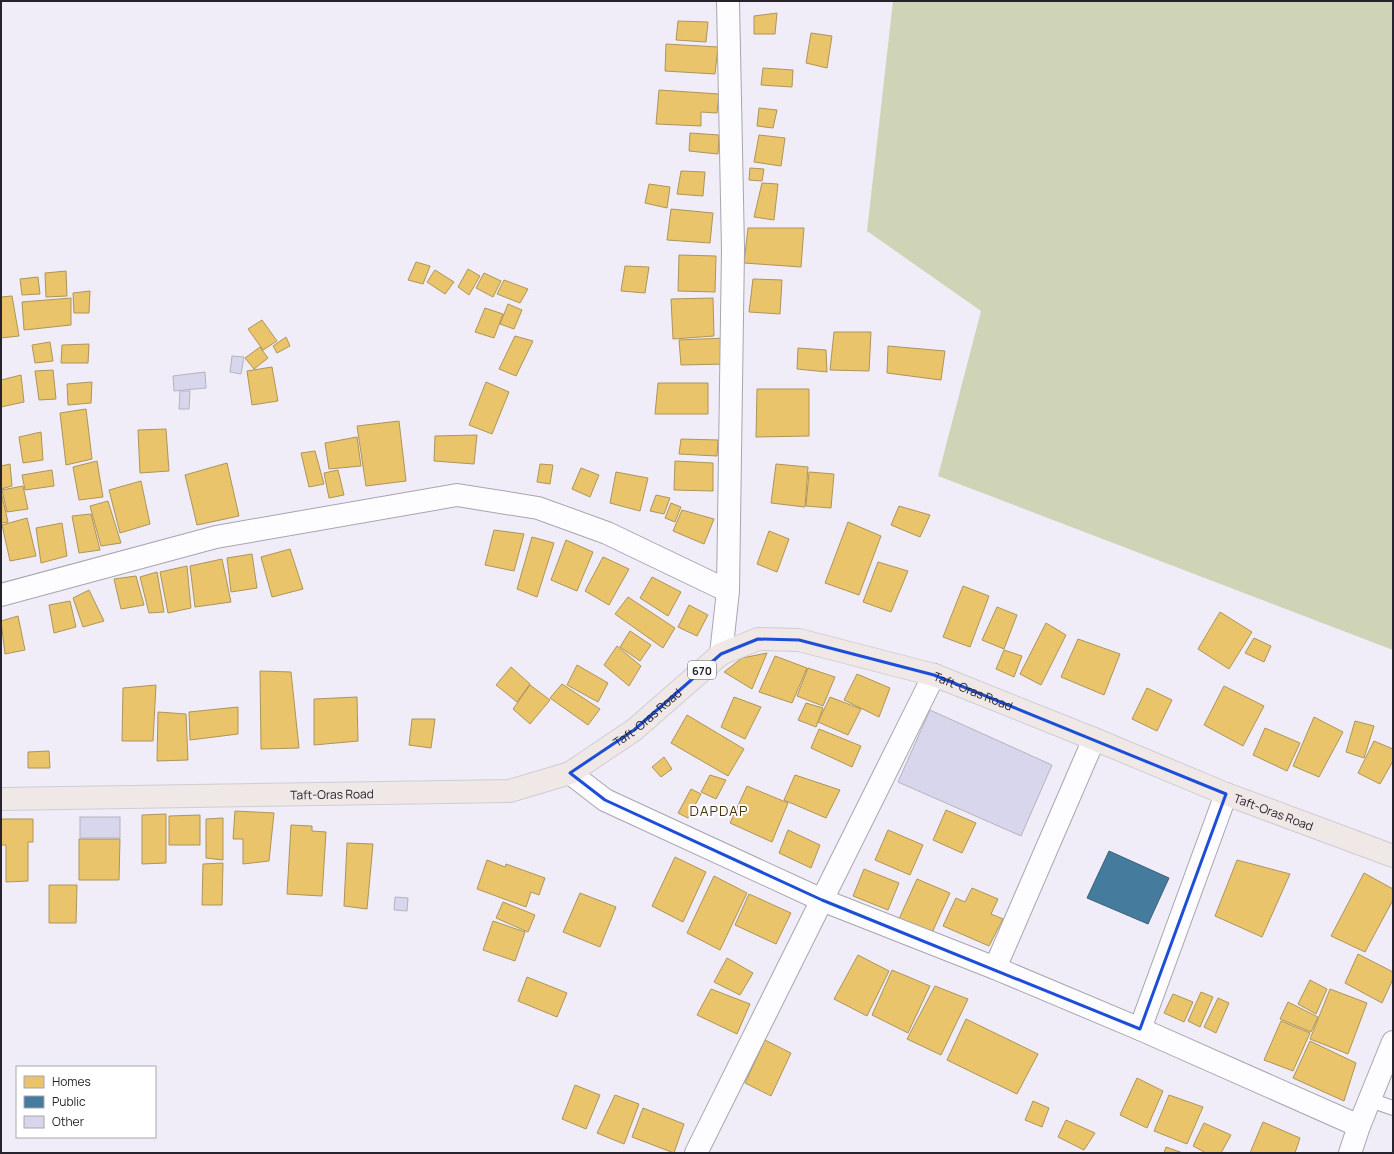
<svg xmlns="http://www.w3.org/2000/svg" width="1394" height="1154" font-family="Manrope,sans-serif">
<style>
.green{fill:#cfd4b6}
.homes{fill:#e9c46a;stroke:#ae9458}
.public{fill:#457b9d;stroke:#3c617b}
.building{fill:#d8d6ec;stroke:#b4b3bd}
.lines{fill:none;stroke-linecap:round;stroke-linejoin:round}
.lane-casing{stroke:#a7a5af;stroke-width:16}
.street-casing{stroke:#a7a5af;stroke-width:24}
.primary-casing{stroke:#cecdd3;stroke-width:24}
.lane{stroke:#fdfcfe;stroke-width:14}
.street{stroke:#fdfcfe;stroke-width:22}
.primary{stroke:#f0e7e7;stroke-width:22}
.marked{fill:none;stroke:#1d4ed8;stroke-width:3;stroke-linejoin:round}
.labels{text-anchor:middle;dominant-baseline:central;stroke-width:4;stroke-linejoin:round;paint-order:stroke}
.shield{fill:#fff;stroke:#67656c;stroke-width:1}
.shield-label{font-size:11px;font-weight:bold;fill:#26232d}
.street-label{font-size:12px;fill:#26232d;stroke:#fff}
.quarter-label{font-size:14px;letter-spacing:1px;fill:#4b3310;stroke:#fff}
</style>
<rect width="100%" height="100%" fill="#f0edf9"/>
<path class="green" d="M893,1H1393V650L938,476L981,311L867,231Z"/>
<g class="homes">
<path d="M777,13L775,34H754V16Z"/>
<path d="M678,21L708,22L706,42L676,40Z"/>
<path d="M811,33L832,36L827,68L806,63Z"/>
<path d="M666,44L718,47L715,74L665,71Z"/>
<path d="M763,68L793,70L792,87L761,85Z"/>
<path d="M659,90L719,94L717,113L701,112V126L656,124Z"/>
<path d="M759,108L777,110L773,128L757,126Z"/>
<path d="M690,133L719,135L718,154L689,151Z"/>
<path d="M759,135L785,138L781,166L754,162Z"/>
<path d="M750,168L764,169L762,181L749,180Z"/>
<path d="M681,171L705,172L703,196L677,194Z"/>
<path d="M762,183L778,184L774,220L754,217Z"/>
<path d="M649,184L670,187L667,208L645,203Z"/>
<path d="M671,209L713,213L710,243L667,240Z"/>
<path d="M748,228H804L801,267L744,263Z"/>
<path d="M679,255L716,256L715,292L678,291Z"/>
<path d="M416,262L430,266L423,284L408,280Z"/>
<path d="M625,266L649,267L645,293L621,291Z"/>
<path d="M468,269L480,276L469,295L458,287Z"/>
<path d="M435,270L454,282L445,294L427,282Z"/>
<path d="M66,271L67,296L46,297L45,273Z"/>
<path d="M484,273L501,281L493,297L476,288Z"/>
<path d="M38,277L40,294L22,295L20,279Z"/>
<path d="M753,279L782,280L780,314L749,312Z"/>
<path d="M504,280L528,289L520,303L497,294Z"/>
<path d="M90,291L89,313H74L73,293Z"/>
<path d="M12,296L19,336L1,338V297Z"/>
<path d="M71,298V325L24,330L22,302Z"/>
<path d="M713,298L714,336L673,339L671,299Z"/>
<path d="M508,304L522,310L514,329L500,324Z"/>
<path d="M485,308L503,314L494,338L475,332Z"/>
<path d="M262,320L277,341L263,350L248,329Z"/>
<path d="M834,332H871L869,371L830,370Z"/>
<path d="M515,336L533,341L516,376L499,369Z"/>
<path d="M286,337L290,346L277,353L273,346Z"/>
<path d="M725,338L726,364L681,365L679,340Z"/>
<path d="M50,342L53,361L35,363L32,345Z"/>
<path d="M89,344L88,363H61L62,345Z"/>
<path d="M888,346L945,351L941,380L887,373Z"/>
<path d="M260,347L268,358L254,369L245,358Z"/>
<path d="M798,348L826,350L827,372L797,369Z"/>
<path d="M272,367L278,401L252,405L247,371Z"/>
<path d="M53,370L56,399L39,400L35,371Z"/>
<path d="M21,375L24,402L1,407V380Z"/>
<path d="M92,382L91,403L68,405L67,384Z"/>
<path d="M486,382L509,392L492,434L469,425Z"/>
<path d="M658,383H708V414H655Z"/>
<path d="M757,389H809V436L756,437Z"/>
<path d="M86,409L92,459L66,465L60,413Z"/>
<path d="M399,421L406,481L366,486L357,426Z"/>
<path d="M166,429L169,471L140,473L138,430Z"/>
<path d="M41,432L43,460L23,463L19,437Z"/>
<path d="M477,435L474,464L434,461L435,436Z"/>
<path d="M357,437L361,466L329,469L325,443Z"/>
<path d="M681,439L718,440L717,456L679,454Z"/>
<path d="M315,451L324,484L309,487L301,453Z"/>
<path d="M97,461L103,497L79,500L73,467Z"/>
<path d="M675,461L713,463V491L674,490Z"/>
<path d="M227,463L239,516L197,525L185,475Z"/>
<path d="M10,464L12,486L1,489V466Z"/>
<path d="M540,464L553,465L550,484L537,482Z"/>
<path d="M776,464L808,467L805,507L771,503Z"/>
<path d="M581,468L599,475L590,497L572,489Z"/>
<path d="M52,470L54,486L25,490L22,475Z"/>
<path d="M338,470L344,495L329,498L324,473Z"/>
<path d="M616,472L648,478L640,511L610,503Z"/>
<path d="M809,472L834,474L831,508L806,506Z"/>
<path d="M141,481L150,524L120,533L109,490Z"/>
<path d="M23,486L28,509L7,512L2,490Z"/>
<path d="M1,492L8,522L1,523Z"/>
<path d="M656,495L670,498L664,514L650,511Z"/>
<path d="M108,501L121,543L101,546L90,506Z"/>
<path d="M671,503L681,507L675,522L665,518Z"/>
<path d="M899,506L930,515L920,537L891,525Z"/>
<path d="M682,510L714,519L704,544L673,531Z"/>
<path d="M91,514L100,550L79,553L72,516Z"/>
<path d="M27,518L36,556L10,561L2,525Z"/>
<path d="M848,522L881,536L859,595L825,583Z"/>
<path d="M62,523L67,556L41,563L36,528Z"/>
<path d="M494,530L524,534L514,571L485,565Z"/>
<path d="M769,531L789,539L777,572L757,564Z"/>
<path d="M532,537L554,543L537,597L517,589Z"/>
<path d="M566,540L593,552L577,591L551,580Z"/>
<path d="M290,549L303,589L272,597L261,557Z"/>
<path d="M252,554L257,588L231,592L227,558Z"/>
<path d="M603,557L629,569L609,605L585,591Z"/>
<path d="M222,559L231,602L195,607L190,566Z"/>
<path d="M878,562L908,571L891,612L863,602Z"/>
<path d="M187,566L191,608L168,613L160,572Z"/>
<path d="M157,572L164,612L149,613L140,577Z"/>
<path d="M136,576L144,605L121,609L114,579Z"/>
<path d="M652,577L681,592L668,616L640,598Z"/>
<path d="M963,586L989,596L970,647L943,637Z"/>
<path d="M89,590L104,621L83,627L73,598Z"/>
<path d="M628,597L675,628L663,648L615,614Z"/>
<path d="M70,601L76,627L54,633L49,605Z"/>
<path d="M689,605L708,615L697,636L678,627Z"/>
<path d="M997,607L1017,615L1004,649L982,640Z"/>
<path d="M1220,612L1252,632L1229,669L1198,649Z"/>
<path d="M18,616L25,650L5,654L1,621Z"/>
<path d="M1046,623L1066,635L1041,685L1020,674Z"/>
<path d="M630,631L651,645L640,661L620,647Z"/>
<path d="M1254,638L1271,646L1264,662L1245,653Z"/>
<path d="M1078,639L1120,654L1104,695L1061,677Z"/>
<path d="M617,646L641,666L629,686L604,665Z"/>
<path d="M1004,650L1022,656L1014,677L996,669Z"/>
<path d="M767,653L752,689L724,672L742,658Z"/>
<path d="M775,656L807,668L792,703L759,692Z"/>
<path d="M577,665L608,683L598,702L567,685Z"/>
<path d="M511,667L530,684L517,702L496,685Z"/>
<path d="M808,668L835,677L823,706L797,696Z"/>
<path d="M260,671L291,672L299,748L261,749Z"/>
<path d="M857,674L890,688L879,717L844,700Z"/>
<path d="M562,684L600,709L588,725L550,698Z"/>
<path d="M156,685L153,741H122L123,688Z"/>
<path d="M530,685L550,700L530,724L513,709Z"/>
<path d="M1224,686L1264,706L1243,746L1204,725Z"/>
<path d="M1147,688L1172,700L1157,731L1132,719Z"/>
<path d="M357,697L358,741L314,745V699Z"/>
<path d="M734,697L761,707L745,739L721,727Z"/>
<path d="M830,697L861,709L848,735L818,722Z"/>
<path d="M806,703L823,708L816,727L798,720Z"/>
<path d="M238,707V734L190,740L189,712Z"/>
<path d="M158,712L186,714L188,760L157,761Z"/>
<path d="M687,715L744,749L728,776L671,743Z"/>
<path d="M1314,717L1343,732L1319,777L1293,766Z"/>
<path d="M412,719H435L431,748L409,745Z"/>
<path d="M1355,721L1374,726L1364,758L1346,752Z"/>
<path d="M1265,728L1300,743L1287,771L1253,755Z"/>
<path d="M819,729L861,746L852,767L811,748Z"/>
<path d="M1374,741L1393,749V761L1380,784L1358,773Z"/>
<path d="M49,751L50,768H28V752Z"/>
<path d="M664,757L672,769L661,777L652,767Z"/>
<path d="M710,775L726,780L716,799L701,792Z"/>
<path d="M795,775L840,790L826,818L784,800Z"/>
<path d="M747,786L788,803L772,842L730,823Z"/>
<path d="M691,789L701,794L688,818L678,813Z"/>
<path d="M946,810L976,823L962,853L933,840Z"/>
<path d="M235,811L274,813L269,861L243,864V839H233Z"/>
<path d="M166,814V863L142,864V815Z"/>
<path d="M200,815V845H169V816Z"/>
<path d="M223,818V860L206,858V819Z"/>
<path d="M1,819H33V842H28V881L6,882V845H1Z"/>
<path d="M291,825L312,826V831L326,832L322,896L287,894Z"/>
<path d="M788,830L820,845L811,868L779,853Z"/>
<path d="M888,830L923,845L910,875L875,860Z"/>
<path d="M79,839H120L119,880H79Z"/>
<path d="M347,843L373,844L367,909L344,906Z"/>
<path d="M675,857L706,872L683,922L652,906Z"/>
<path d="M487,860L505,867L506,864L545,878L539,895L531,892L526,907L477,889Z"/>
<path d="M1237,860L1290,874L1262,937L1215,916Z"/>
<path d="M223,863L222,905H202L203,864Z"/>
<path d="M864,869L899,883L888,910L853,896Z"/>
<path d="M1364,873L1393,889V900L1365,952L1331,936Z"/>
<path d="M714,876L747,893L720,950L687,933Z"/>
<path d="M917,879L950,893L931,935L898,921Z"/>
<path d="M49,885H77L76,923H49Z"/>
<path d="M972,888L998,899L991,914L1003,919L989,946L943,926L956,898L965,902Z"/>
<path d="M580,893L616,907L600,947L563,932Z"/>
<path d="M749,894L791,913L776,944L735,925Z"/>
<path d="M503,902L535,915L528,932L496,918Z"/>
<path d="M493,921L525,932L515,961L483,950Z"/>
<path d="M1358,954L1393,972V979L1382,1003L1345,983Z"/>
<path d="M858,955L889,971L867,1016L834,999Z"/>
<path d="M727,958L753,973L740,995L714,982Z"/>
<path d="M892,970L930,986L908,1033L872,1015Z"/>
<path d="M527,977L567,993L557,1017L518,1001Z"/>
<path d="M1310,980L1327,989L1316,1014L1298,1004Z"/>
<path d="M935,986L968,999L941,1055L907,1039Z"/>
<path d="M711,989L750,1004L737,1034L697,1015Z"/>
<path d="M1330,989L1367,1003L1348,1054L1310,1039Z"/>
<path d="M1201,992L1213,997L1200,1027L1188,1021Z"/>
<path d="M1173,994L1193,1002L1184,1022L1164,1013Z"/>
<path d="M1218,998L1229,1003L1216,1033L1204,1027Z"/>
<path d="M1288,1002L1318,1017L1311,1032L1280,1019Z"/>
<path d="M966,1019L1038,1054L1017,1094L947,1060Z"/>
<path d="M1281,1021L1310,1033L1293,1071L1264,1060Z"/>
<path d="M765,1040L791,1053L771,1096L745,1083Z"/>
<path d="M1310,1041L1356,1063L1344,1101L1293,1078Z"/>
<path d="M1137,1078L1163,1091L1147,1128L1120,1115Z"/>
<path d="M575,1085L600,1095L586,1129L562,1119Z"/>
<path d="M615,1095L639,1104L624,1144L597,1133Z"/>
<path d="M1169,1095L1203,1107L1187,1144L1154,1131Z"/>
<path d="M1033,1101L1049,1108L1042,1127L1025,1120Z"/>
<path d="M643,1108L684,1124L674,1153L632,1137Z"/>
<path d="M1066,1120L1095,1133L1084,1150L1058,1137Z"/>
<path d="M1263,1122L1300,1138L1295,1153H1250Z"/>
<path d="M1204,1123L1231,1135L1221,1153H1206L1193,1146Z"/>
<path d="M1166,1147L1183,1153H1164Z"/>
</g>
<path class="public" d="M1109,851L1169,878L1148,924L1087,898Z"/>
<g class="building">
<path d="M232,356L244,357L241,374L230,372Z"/>
<path d="M205,372L206,388L174,391L173,376Z"/>
<path d="M180,391H190L189,409H179Z"/>
<path d="M930,710L1052,765L1021,836L898,782Z"/>
<rect x="80" y="817" width="40" height="21"/>
<path d="M395,897L408,898L407,911L394,910Z"/>
</g>
<g class="lines">
<g class="lane-casing">
<path id="lane" d="M1370,1100L1393,1108"/>
</g>
<g class="street-casing">
<g id="street">
<path d="M1,595L216,537L457,495L538,508L607,533L728,591"/>
<path d="M721,654L728,591L733,249L728,1"/>
<path d="M570,773L605,800L822,900L995,968L1140,1029L1359,1126L1393,1042"/>
<path d="M995,968L1094,739"/>
<path d="M1140,1029L1226,794"/>
<path d="M696,1153L934,675"/>
<path d="M1350,1153L1359,1126"/>
</g>
</g>
<g class="primary-casing">
<g id="primary">
<path id="s1" d="M1,799L510,791L570,773L634,730L721,654L758,639L799,640L934,675L1094,739L1226,794L1393,856"/>
</g>
</g>
<use href="#lane" class="lane"/>
<use href="#street" class="street"/>
<use href="#primary" class="primary"/>
</g>
<path class="marked" d="M758,639L799,640L934,675L1226,794L1140,1029L822,900L605,800L570,773L634,730L721,654Z"/>
<g class="labels">
<rect class="shield" x="688" y="661" width="28" height="18" rx="3"/>
<g class="shield-label">
<text x="702" y="670">670</text>
</g>
<g class="street-label">
<text stroke="none"><textPath href="#s1" startOffset="1027">Taft-Oras Road</textPath></text>
<text stroke="none"><textPath href="#s1" startOffset="667">Taft-Oras Road</textPath></text>
<text stroke="none"><textPath href="#s1" startOffset="331">Taft-Oras Road</textPath></text>
<text stroke="none"><textPath href="#s1" startOffset="1351">Taft-Oras Road</textPath></text>
</g>
<g class="quarter-label">
<text x="719" y="810">DAPDAP</text>
</g>
</g>
<rect width="1394" height="1154" fill="none" stroke="#26232d" stroke-width="4"/>
<rect x="16" y="1066" width="140" height="72" fill="#ffffff" stroke="#a8a7ab"/>
<rect x="24" y="1076" width="20" height="12" fill="#e9c46a" stroke="#a8a7ab"/>
<text x="52" y="1086" font-size="12" fill="#26232d">Homes</text>
<rect x="24" y="1096" width="20" height="12" fill="#457b9d" stroke="#a8a7ab"/>
<text x="52" y="1106" font-size="12" fill="#26232d">Public</text>
<rect x="24" y="1116" width="20" height="12" fill="#d8d6ec" stroke="#a8a7ab"/>
<text x="52" y="1126" font-size="12" fill="#26232d">Other</text>
</svg>
